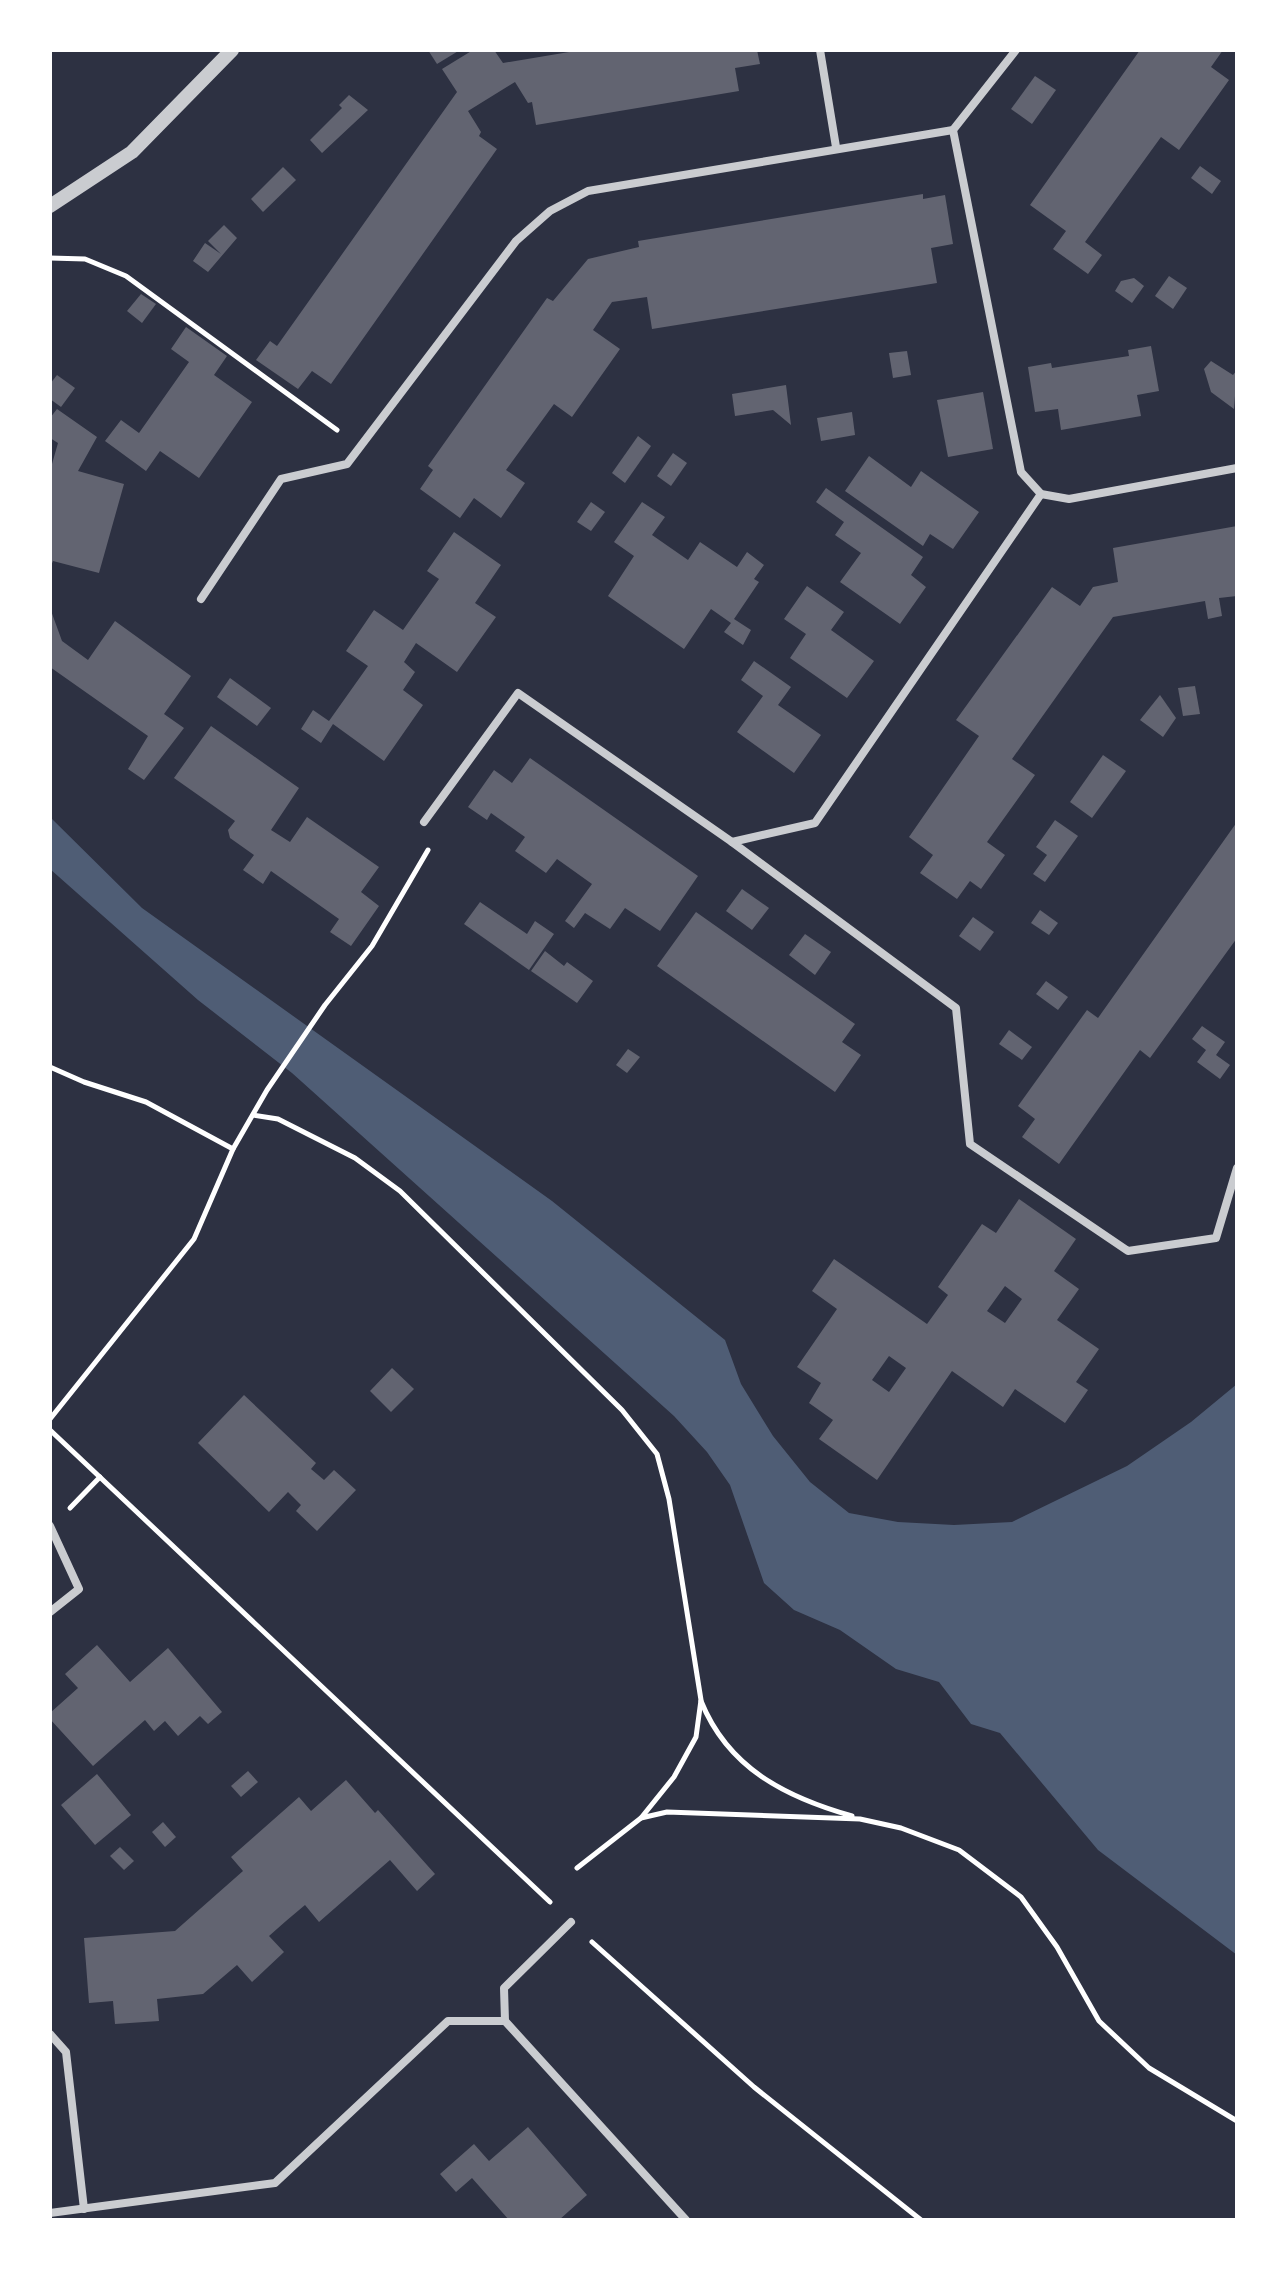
<svg xmlns="http://www.w3.org/2000/svg" width="1287" height="2270" font-family="'Space Grotesk',sans-serif">
<style>
.water{fill:#4f5d75}
.building{fill:#626471;fill-rule:evenodd}
.lines{fill:none;stroke-linecap:round;stroke-linejoin:round}
.path{stroke:#fff;stroke-width:5}
.minor{stroke:#caccd0;stroke-width:8}
.tertiary{stroke:#caccd0;stroke-width:14}
</style>
<rect width="100%" height="100%" fill="#2d3142"/>
<path class="water" d="M50,817L142,908L552,1201L725,1340L741,1384L773,1436L810,1482L849,1513L898,1522L954,1525L1012,1522L1127,1466L1191,1422L1237,1384V1955L1098,1850L1000,1733L971,1724L939,1682L896,1669L840,1630L794,1610L764,1583L730,1485L707,1452L674,1416L292,1073L198,1000L50,869Z"/>
<g class="building">
<path d="M428,50H460L437,64Z"/>
<path d="M473,50H494L503,63L581,50H757L760,64L735,68L739,91L536,125L532,102L528,103L515,82L468,111L481,132L479,136L497,149L331,384L312,371L298,389L256,360L270,341L277,346L457,92L442,69Z"/>
<path d="M1140,50H1223L1211,67L1229,80L1179,150L1161,137L1085,242L1102,255L1088,274L1053,249L1066,231L1030,205Z"/>
<path d="M1035,76L1056,90L1032,124L1011,109Z"/>
<path d="M349,95L368,110L322,153L310,140L342,108L339,105Z"/>
<path d="M1200,166L1221,181L1212,194L1191,178Z"/>
<path d="M283,167L296,180L263,212L251,199Z"/>
<path d="M923,194V199L945,195L953,244L931,248L937,283L652,329L647,297L612,302L593,330L620,349L572,417L554,404L506,470L525,483L501,518L474,498L460,518L420,489L433,470L428,466L547,298L553,301L588,259L639,247L638,241Z"/>
<path d="M224,225L237,238L208,272L193,261L205,243L221,254L208,241Z"/>
<path d="M1169,276L1187,288L1173,309L1155,296Z"/>
<path d="M1134,278L1144,286L1132,303L1115,291L1121,281Z"/>
<path d="M141,294L156,304L142,323L127,311Z"/>
<path d="M186,327L227,356L214,375L252,402L199,478L160,451L146,471L105,441L121,420L139,433L189,362L171,349Z"/>
<path d="M1151,346L1159,391L1137,395L1141,416L1061,430L1058,409L1035,412L1028,367L1051,363L1052,368L1090,362L1129,356L1128,350Z"/>
<path d="M907,351L911,375L893,378L889,353Z"/>
<path d="M1211,361L1233,375L1237,370L1234,409L1211,392L1204,369Z"/>
<path d="M57,375L75,388L61,407L50,399V384Z"/>
<path d="M786,385L791,425L773,410L735,416L732,394Z"/>
<path d="M983,392L993,449L948,457L937,400Z"/>
<path d="M57,409L97,437L78,471L124,484L99,573L53,561L50,568V471L58,443L50,438V418Z"/>
<path d="M852,412L855,435L821,441L817,418Z"/>
<path d="M638,436L651,446L625,483L612,473Z"/>
<path d="M673,453L687,463L671,486L657,476Z"/>
<path d="M869,456L911,487L921,471L979,512L953,549L930,534L923,546L845,491Z"/>
<path d="M826,488L923,557L911,575L926,587L900,624L840,582L861,553L835,535L844,522L816,502Z"/>
<path d="M591,502L605,512L591,531L577,522Z"/>
<path d="M642,502L665,517L652,535L688,560L700,542L737,567L747,552L764,565L754,579L759,582L734,619L751,630L743,645L724,632L731,623L711,609L684,649L608,596L634,556L614,542Z"/>
<path d="M1237,526V596L1219,598L1222,616L1208,619L1205,601L1113,617L1059,693L1012,759L1035,775L987,842L1005,855L981,889L970,881L957,899L920,873L933,855L909,837L979,736L956,720L1052,587L1080,606L1093,587L1118,582L1113,548Z"/>
<path d="M454,532L501,565L475,603L496,617L457,672L416,643L404,662L415,672L403,690L423,705L384,761L333,724L321,743L301,729L313,710L329,721L368,666L346,651L374,610L403,630L439,579L427,571Z"/>
<path d="M807,586L844,612L831,630L874,661L847,698L790,658L806,634L784,619Z"/>
<path d="M50,608L62,641L88,660L115,621L191,676L164,714L184,728L144,780L128,769L148,736L50,667Z"/>
<path d="M754,661L791,687L778,705L821,735L794,773L737,732L763,696L741,680Z"/>
<path d="M230,678L271,708L257,726L217,697Z"/>
<path d="M1195,686L1200,714L1183,716L1178,688Z"/>
<path d="M1160,695L1176,718L1163,737L1140,720Z"/>
<path d="M211,726L299,788L271,830L290,842L307,817L379,867L361,892L379,906L351,946L330,932L339,919L271,871L263,884L243,870L254,855L230,838L228,830L235,821L174,778Z"/>
<path d="M1103,755L1126,771L1092,818L1070,802Z"/>
<path d="M530,758L698,876L660,931L625,908L610,929L585,913L574,928L565,921L592,884L557,859L546,873L515,851L525,837L491,813L487,820L468,807L494,770L512,783Z"/>
<path d="M1055,820L1078,836L1045,882L1033,874L1047,855L1036,847Z"/>
<path d="M1237,822V938L1150,1058L1140,1050L1059,1164L1022,1137L1035,1119L1018,1106L1087,1010L1098,1018Z"/>
<path d="M742,889L769,908L752,930L726,911Z"/>
<path d="M480,902L527,934L535,921L554,934L529,970L464,924Z"/>
<path d="M1040,910L1058,923L1049,935L1031,923Z"/>
<path d="M696,912L855,1024L842,1042L861,1055L835,1092L657,966Z"/>
<path d="M973,917L994,932L980,951L959,936Z"/>
<path d="M805,934L831,952L815,975L789,955Z"/>
<path d="M545,951L564,966L567,962L593,981L577,1003L531,971Z"/>
<path d="M1046,981L1068,997L1058,1010L1036,994Z"/>
<path d="M1202,1026L1225,1042L1216,1055L1230,1065L1220,1079L1197,1062L1206,1050L1192,1039Z"/>
<path d="M1009,1030L1032,1047L1022,1060L999,1044Z"/>
<path d="M628,1049L640,1057L627,1073L616,1065Z"/>
<path d="M1019,1199L1076,1239L1054,1271L1079,1289L1057,1320L1099,1349L1076,1382L1088,1390L1065,1423L1015,1389L1003,1407L952,1371L877,1480L819,1439L833,1420L809,1403L821,1383L797,1367L837,1309L812,1291L834,1259L927,1324L948,1295L938,1287L982,1224L996,1233ZM1005,1286L1022,1299L1005,1323L987,1311ZM889,1356L906,1368L889,1392L872,1380Z"/>
<path d="M392,1368L414,1389L391,1412L370,1391Z"/>
<path d="M244,1395L316,1463L311,1469L324,1480L334,1470L356,1490L317,1531L296,1511L301,1505L288,1492L269,1512L198,1443Z"/>
<path d="M97,1645L130,1682L168,1648L222,1712L208,1724L200,1716L178,1736L165,1721L154,1731L145,1720L93,1766L50,1719V1713L78,1688L65,1674Z"/>
<path d="M248,1771L258,1782L241,1797L231,1786Z"/>
<path d="M97,1774L131,1815L95,1845L61,1805Z"/>
<path d="M346,1780L375,1813L378,1810L435,1874L417,1891L390,1860L319,1922L305,1905L286,1921L269,1936L284,1952L252,1982L237,1965L203,1994L157,1999L159,2021L115,2024L113,2001L89,2003L84,1938L175,1931L243,1871L231,1857L299,1797L311,1811Z"/>
<path d="M163,1822L176,1837L165,1847L152,1832Z"/>
<path d="M120,1847L134,1861L124,1870L110,1856Z"/>
<path d="M528,2127L587,2195L559,2220H509L472,2178L456,2192L440,2174L474,2144L489,2161Z"/>
</g>
<g class="lines">
<g class="path">
<path d="M50,258L85,259L126,276L337,430"/>
<path d="M50,1067L84,1082L146,1102L233,1149"/>
<path d="M253,1115L278,1119L355,1158L400,1191L622,1410L657,1454L669,1499L701,1700L696,1737L674,1777L641,1818"/>
<path d="M50,1419L194,1239L233,1149L267,1090L325,1005L372,946L428,850"/>
<path d="M50,1430L550,1902"/>
<path d="M70,1508L100,1477"/>
<path d="M701,1701C728,1768 785,1797 852,1816"/>
<path d="M577,1868L641,1818L667,1812L860,1819L901,1828L959,1850L1021,1897L1057,1947L1099,2021L1149,2068L1237,2121"/>
<path d="M592,1942L754,2087L921,2220"/>
</g>
<g class="minor">
<path d="M820,50L836,147"/>
<path d="M1016,50L953,130L1021,472L1041,494L1069,499L1237,468"/>
<path d="M1041,494L815,823L732,842L956,1008L970,1144L1128,1251L1216,1238L1237,1168"/>
<path d="M201,599L281,479L347,464L516,241L550,211L588,191L953,130"/>
<path d="M424,822L518,693L732,842"/>
<path d="M50,1526L79,1589L50,1612"/>
<path d="M505,2021L686,2220"/>
<path d="M50,2034L66,2052L84,2209"/>
<path d="M50,2213L275,2183L448,2021H505L504,1988L571,1922"/>
</g>
<path class="tertiary" d="M50,206L132,152L232,50"/>
</g>
<rect width="1287" height="2270" fill="none" stroke="#ffffff" stroke-width="104"/>
</svg>
